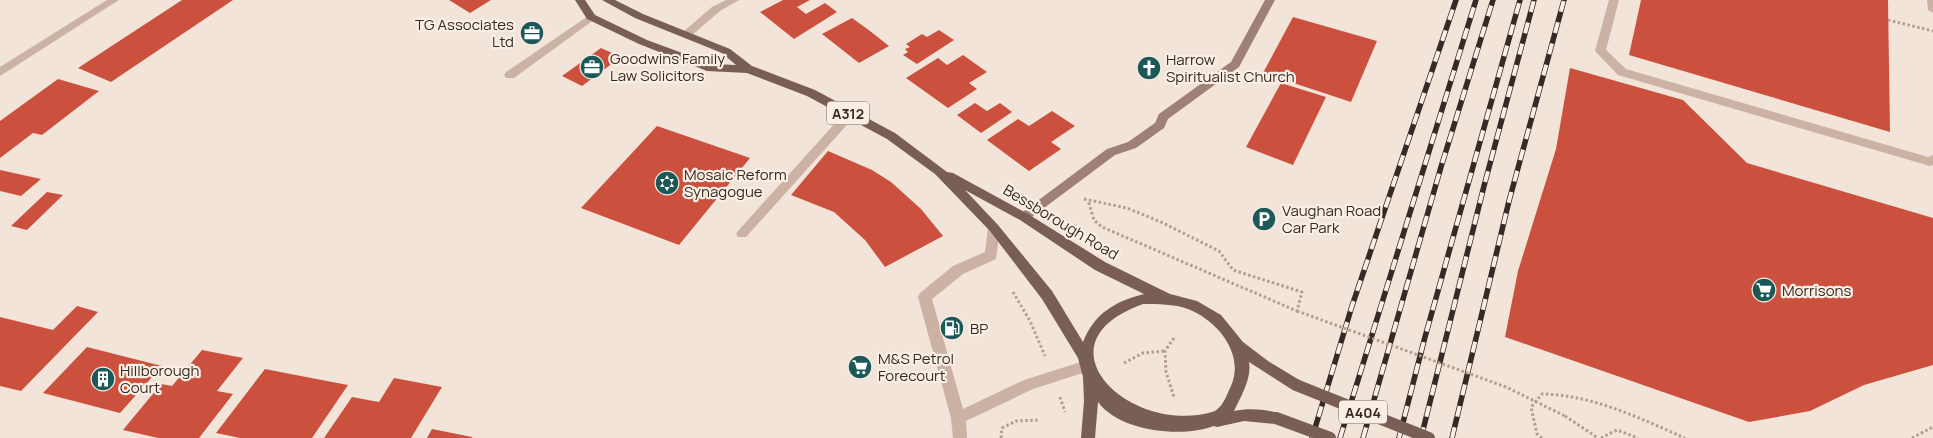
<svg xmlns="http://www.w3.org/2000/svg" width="1933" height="438" font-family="Manrope,sans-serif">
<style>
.building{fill:#cb513e}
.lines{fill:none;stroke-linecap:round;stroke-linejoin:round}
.path{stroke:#b79c8e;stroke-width:3;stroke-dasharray:2.5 2.5;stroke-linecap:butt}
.lane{fill:#cbb2a4;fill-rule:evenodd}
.street{fill:#cbb2a4;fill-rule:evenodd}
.secondary{fill:#9f8076;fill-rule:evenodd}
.primary{fill:#795e56;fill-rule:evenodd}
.rail-casing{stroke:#362a26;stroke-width:5.5}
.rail{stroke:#faeee5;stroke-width:4;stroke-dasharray:11;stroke-linecap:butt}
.path-bridge{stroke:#b79c8e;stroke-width:3;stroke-dasharray:2.5 2.5;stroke-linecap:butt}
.primary-bridge{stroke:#795e56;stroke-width:12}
.labels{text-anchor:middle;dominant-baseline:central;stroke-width:4.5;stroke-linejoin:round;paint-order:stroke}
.shield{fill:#faeee5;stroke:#71655f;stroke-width:1}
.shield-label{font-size:14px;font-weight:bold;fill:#362a26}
.poi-label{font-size:15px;fill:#362a26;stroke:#faeee5;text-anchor:start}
.street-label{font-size:15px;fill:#362a26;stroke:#faeee5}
</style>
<rect width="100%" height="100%" fill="#f2e4d9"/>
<g class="building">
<path d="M182,0H233L111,82L78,68Z"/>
<path d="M449,0H491L470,13Z"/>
<path d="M783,0H810L797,7L806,14L825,3L837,12L794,39L760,12Z"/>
<path d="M1641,0H1888L1890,132L1629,55Z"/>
<path d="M1293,17L1377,41L1351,102L1263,73Z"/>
<path d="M852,18L870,31L889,46L859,63L822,34Z"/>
<path d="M939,30L954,40L917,64L903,55L908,52L905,49L910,47L906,44L922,34L927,37Z"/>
<path d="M601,48L621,57L582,86L562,76Z"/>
<path d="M963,55L987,72L969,83L977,89L948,108L906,78L938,58L947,65Z"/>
<path d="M1570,68L1683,100L1747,163L1933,218V365L1864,385L1810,411L1749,422L1505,337L1518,271L1556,149Z"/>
<path d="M58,79L99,91L42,135L33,133L0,158V121Z"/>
<path d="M1281,83L1326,97L1293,165L1246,147Z"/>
<path d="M975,103L987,111L1000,103L1012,112L981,133L957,115Z"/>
<path d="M1052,111L1075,126L1051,142L1061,149L1029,171L987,140L1018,119L1029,126Z"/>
<path d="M657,126L750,158L679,245L581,208Z"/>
<path d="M828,151L872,170L891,182L921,209L943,236L885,267L865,240L834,212L791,195Z"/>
<path d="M0,170L41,179L21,196L0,191Z"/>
<path d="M47,192L63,195L27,230L11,226Z"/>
<path d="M77,306L98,312L21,391L0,386V317L53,330Z"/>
<path d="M87,347L162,366L120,413L43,393Z"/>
<path d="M202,350L243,358L217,391L233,394L199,438H158L123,430L161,384L172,386Z"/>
<path d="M265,369L306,377L348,385L312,438H240L216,433Z"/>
<path d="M394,378L442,387L411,438H324L352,397L379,402Z"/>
<path d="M432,429L472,437V438H427Z"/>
</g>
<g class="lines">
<g class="path">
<path d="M1888,20L1933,31"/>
<path d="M1084,199L1127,208L1161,222L1219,251L1233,270L1302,292L1297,311L1102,227L1094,220L1088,200"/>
<path d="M1013,292L1030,321L1045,356"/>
<path d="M1174,338L1165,351L1166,372L1174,397"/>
<path d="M1124,363L1143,353L1165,351"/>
<path d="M1060,397L1065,412"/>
<path d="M1565,416L1598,438"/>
<path d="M1001,438L1002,428L1016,421L1039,420"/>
<path d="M1542,438L1537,434L1531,407L1542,394C1593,395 1639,418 1685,438"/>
<path d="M1601,438L1617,430L1638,438"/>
<path d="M1912,438L1933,427"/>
</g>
<g class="lane">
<path d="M1609,0H1619L1606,50L1626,69L1928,157L1933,155V165L1930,166L1618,75L1595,51Z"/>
<path d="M1927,0H1933V13L1928,10Z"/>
<path d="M591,14L595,15L596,17L595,19L514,78H506L504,75L506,72Z"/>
<path d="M850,110L856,114L854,117L746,237H738L736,234L738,231L846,111Z"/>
<path d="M994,223L998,225L1000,228L996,259L963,274L932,299L963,409L1024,380L1087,360L1092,362L1094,366L1092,370L1033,389L966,421L967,438H953L951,418L918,297L920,293L953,266L985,252L988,228L990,225Z"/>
</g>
<g class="street">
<path d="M107,0H119L0,76V67Z"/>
<path d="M726,0H739L720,11L691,36H683L682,34L683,32L712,7Z"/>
</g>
<path class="secondary" d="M1265,0H1275L1239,67L1168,119L1164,128L1136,148L1115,155L1028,220H1020L1018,217L1020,214L1107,149L1128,142L1155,123L1159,114L1231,62Z"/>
<path class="primary" d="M575,0H585L595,15L647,40L712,64L736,65L722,53L635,18L602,0H615L643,14L730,49L752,66L815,90L895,133L947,172L953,173L1028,214L1105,262L1170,294L1197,301L1221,315L1243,342L1268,361L1301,381L1303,385L1301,389L1296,391L1291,389L1249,362C1252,378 1241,396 1234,411C1248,408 1267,409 1281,414L1283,418L1281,422L1276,424L1244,421L1217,427L1214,426C1182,438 1120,432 1098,402L1095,438H1081L1084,401L1083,377L1078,358L1042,299L990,231L935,174L887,139L807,96L747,73L707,71L639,44L587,19ZM965,190L1020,220L1095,270L1144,294C1115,301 1094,314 1083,342L1052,291L998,225ZM1143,304C1158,304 1174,304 1188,309C1218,321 1245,354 1231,386C1226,396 1224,405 1215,411C1133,438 1031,344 1143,304Z"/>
<g class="rail-casing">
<g id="rail">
<path d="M1312,438L1352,306L1456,0"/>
<path d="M1340,438L1476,0"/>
<path d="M1363,438L1441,167L1493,0"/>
<path d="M1399,438L1425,337L1520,0"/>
<path d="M1421,438L1484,186L1534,0"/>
<path d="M1452,438L1509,201L1564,0"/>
</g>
</g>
<use href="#rail" class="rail"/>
<path class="path-bridge" d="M1297,311L1506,387L1565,416"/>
<g class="primary-bridge">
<path d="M1296,385L1429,438"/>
<path d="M1276,418L1330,438"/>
</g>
</g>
<defs>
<g id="office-disc" transform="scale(1.25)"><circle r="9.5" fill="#1a5957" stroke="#faeee5"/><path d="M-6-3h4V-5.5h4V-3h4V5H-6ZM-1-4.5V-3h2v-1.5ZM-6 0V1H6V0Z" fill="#fff"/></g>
<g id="church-disc" transform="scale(1.25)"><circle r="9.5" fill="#1a5957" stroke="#faeee5"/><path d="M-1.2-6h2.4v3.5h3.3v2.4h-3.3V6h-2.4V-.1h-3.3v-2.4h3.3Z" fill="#fff"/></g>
<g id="synagogue-disc" transform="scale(1.25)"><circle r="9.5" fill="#1a5957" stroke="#faeee5"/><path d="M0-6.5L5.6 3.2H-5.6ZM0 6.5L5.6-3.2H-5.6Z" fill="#fff"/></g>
<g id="parking-disc" transform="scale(1.25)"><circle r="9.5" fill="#1a5957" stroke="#faeee5"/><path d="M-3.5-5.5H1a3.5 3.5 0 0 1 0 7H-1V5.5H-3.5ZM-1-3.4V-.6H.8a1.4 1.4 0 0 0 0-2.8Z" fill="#fff"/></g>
<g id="supermarket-disc" transform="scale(1.25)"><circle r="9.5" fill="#1a5957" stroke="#faeee5"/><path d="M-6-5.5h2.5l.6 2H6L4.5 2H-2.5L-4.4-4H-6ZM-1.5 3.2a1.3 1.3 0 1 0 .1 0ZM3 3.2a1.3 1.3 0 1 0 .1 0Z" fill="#fff"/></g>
<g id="fuel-disc" transform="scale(1.25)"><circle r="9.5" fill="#1a5957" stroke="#faeee5"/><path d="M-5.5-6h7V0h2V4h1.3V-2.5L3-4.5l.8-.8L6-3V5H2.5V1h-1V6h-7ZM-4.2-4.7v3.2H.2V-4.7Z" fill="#fff"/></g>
<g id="building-disc" transform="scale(1.25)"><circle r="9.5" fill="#1a5957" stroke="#faeee5"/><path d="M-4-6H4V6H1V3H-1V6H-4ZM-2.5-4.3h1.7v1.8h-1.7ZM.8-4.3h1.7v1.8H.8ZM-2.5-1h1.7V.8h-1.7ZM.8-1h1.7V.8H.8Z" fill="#fff"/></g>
</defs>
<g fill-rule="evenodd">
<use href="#office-disc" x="532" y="33"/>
<use href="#office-disc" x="592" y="67"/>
<use href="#church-disc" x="1149" y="68"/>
<use href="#synagogue-disc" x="667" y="183"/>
<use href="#parking-disc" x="1264" y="219"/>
<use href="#supermarket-disc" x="1764" y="290"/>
<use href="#fuel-disc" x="952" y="328"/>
<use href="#supermarket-disc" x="860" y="367"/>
<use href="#building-disc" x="103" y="379"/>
</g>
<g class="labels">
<g class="shield">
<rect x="827" y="101.5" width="42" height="23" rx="4"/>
<rect x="1339" y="400.5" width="48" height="23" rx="4"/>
</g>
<g class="shield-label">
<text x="848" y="113">A312</text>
<text x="1363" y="412">A404</text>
</g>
<g class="poi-label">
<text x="514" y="24" text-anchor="end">TG Associates<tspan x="514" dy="17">Ltd</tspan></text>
<text x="610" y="58">Goodwins Family<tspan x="610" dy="17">Law Solicitors</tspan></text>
<text x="1166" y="59">Harrow<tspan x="1166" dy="17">Spiritualist Church</tspan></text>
<text x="684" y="174">Mosaic Reform<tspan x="684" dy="17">Synagogue</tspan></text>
<text x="1282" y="210">Vaughan Road<tspan x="1282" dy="17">Car Park</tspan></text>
<text x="1782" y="290">Morrisons</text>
<text x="970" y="328">BP</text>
<text x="878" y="358">M&amp;S Petrol<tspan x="878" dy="17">Forecourt</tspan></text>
<text x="120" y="370">Hillborough<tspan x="120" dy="17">Court</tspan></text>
</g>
<g class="street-label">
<text transform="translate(1061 222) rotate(31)">Bessborough Road</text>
</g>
</g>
</svg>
